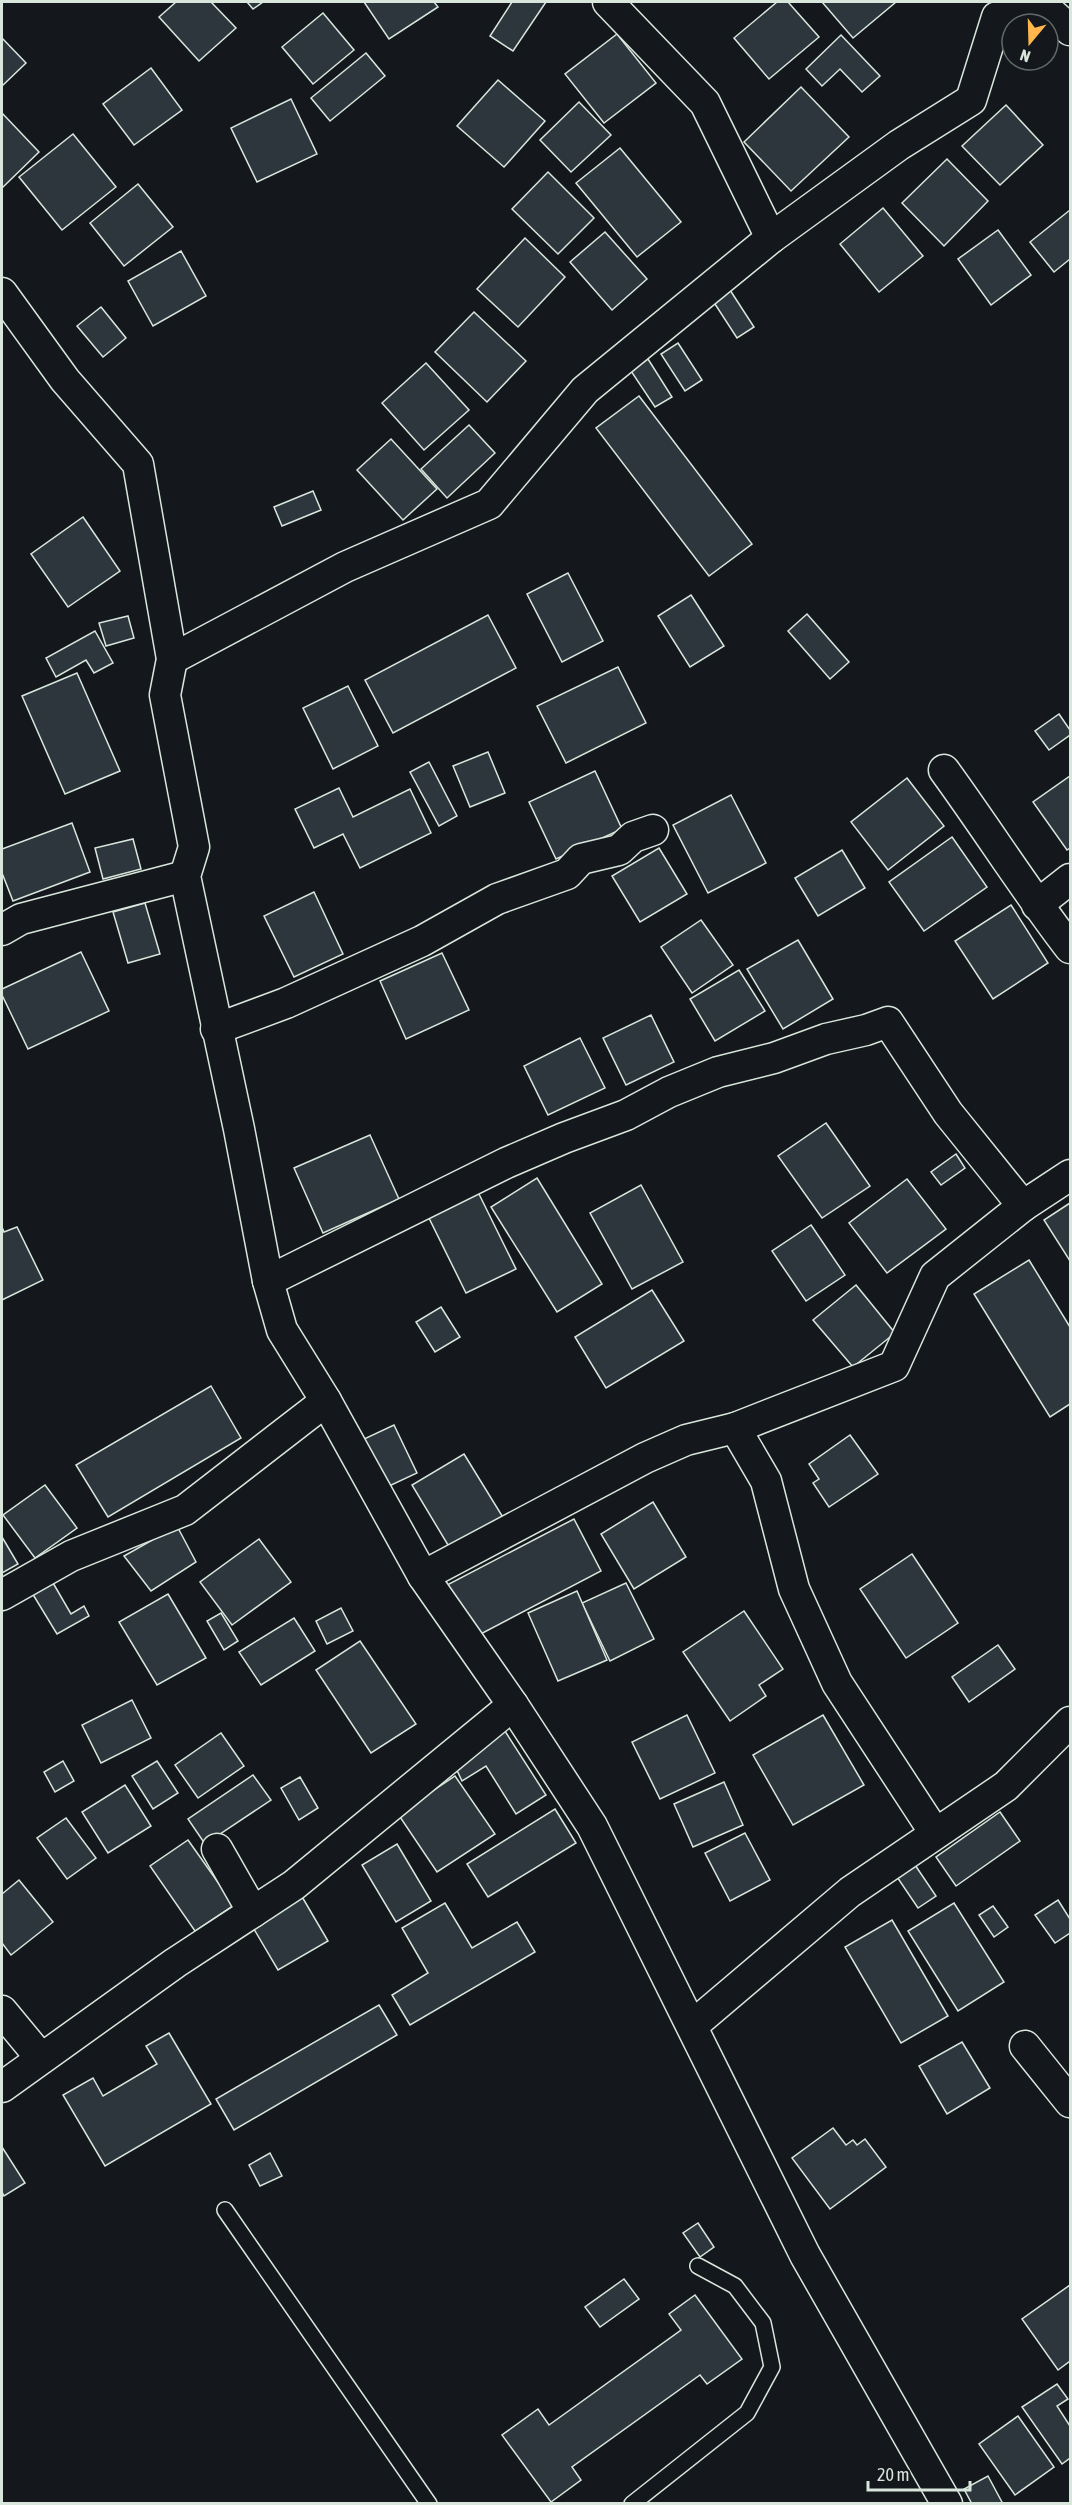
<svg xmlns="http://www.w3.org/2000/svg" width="1072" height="2505" font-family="'Asap Condensed',sans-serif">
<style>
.building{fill:#2c363c;stroke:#d8e6dc;stroke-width:1.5}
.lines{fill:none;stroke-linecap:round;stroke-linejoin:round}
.lane-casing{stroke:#d8e6dc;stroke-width:18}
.street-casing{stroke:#d8e6dc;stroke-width:33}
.lane{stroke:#14181c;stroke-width:15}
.street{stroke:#14181c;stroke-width:30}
</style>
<rect width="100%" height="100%" fill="#14181c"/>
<g class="building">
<path d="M176,2H211L236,28L199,61L159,17Z"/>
<path d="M247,2H263L253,9Z"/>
<path d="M364,2H434L438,7L389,39Z"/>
<path d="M512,2H546L513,51L490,36Z"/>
<path d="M777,2H788L819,37L769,79L734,38Z"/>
<path d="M822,2H896L853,38Z"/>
<path d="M323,13L354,50L313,84L282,47Z"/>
<path d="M617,34L656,83L604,123L565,74Z"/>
<path d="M841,35L880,76L862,92L840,69L822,86L806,69Z"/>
<path d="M2,38L26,63L2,86Z"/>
<path d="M366,53L385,76L330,121L311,98Z"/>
<path d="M151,68L182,110L134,145L103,104Z"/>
<path d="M498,80L545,121L504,167L457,126Z"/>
<path d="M801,87L849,137L791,191L744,142Z"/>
<path d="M291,99L317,154L257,182L231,128Z"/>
<path d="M579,102L611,135L571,172L540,140Z"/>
<path d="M1006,105L1043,145L1000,185L962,146Z"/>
<path d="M2,113L39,152L2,188Z"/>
<path d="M73,134L116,187L62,230L19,177Z"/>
<path d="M620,148L681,222L637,257L576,183Z"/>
<path d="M947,159L988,201L944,246L902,203Z"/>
<path d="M548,172L594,218L558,254L512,209Z"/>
<path d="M138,184L173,227L124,266L90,223Z"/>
<path d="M883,208L923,256L879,292L840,244Z"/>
<path d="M1070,210V259L1054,272L1030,242Z"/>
<path d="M998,230L1031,275L991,305L958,259Z"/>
<path d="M605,232L647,279L612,310L570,262Z"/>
<path d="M525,238L565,277L518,327L477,289Z"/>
<path d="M181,251L206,296L153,326L128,281Z"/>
<path d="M730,290L754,327L737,338L713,301Z"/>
<path d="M101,307L126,338L103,357L77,326Z"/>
<path d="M474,312L526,361L487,402L435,352Z"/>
<path d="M678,343L702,380L685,391L661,354Z"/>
<path d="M648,359L672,397L655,407L631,371Z"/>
<path d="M426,363L469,410L424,450L382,403Z"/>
<path d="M639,396L752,544L709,576L596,428Z"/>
<path d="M469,425L495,453L447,498L421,469Z"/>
<path d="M391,439L437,489L403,520L357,470Z"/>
<path d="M313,491L321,510L282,526L274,507Z"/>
<path d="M83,517L120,571L68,607L31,554Z"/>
<path d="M568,573L603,641L562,662L527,594Z"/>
<path d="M691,595L724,646L690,667L658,616Z"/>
<path d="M807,614L849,662L830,679L788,631Z"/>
<path d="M488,615L516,668L393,733L365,680Z"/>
<path d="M128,616L134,638L106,646L99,623Z"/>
<path d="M95,631L113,663L94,673L86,660L56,677L46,658Z"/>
<path d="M618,667L646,723L566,763L537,706Z"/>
<path d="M77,673L120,771L65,794L22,696Z"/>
<path d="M348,686L378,746L333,769L303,708Z"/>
<path d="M1059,714L1070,730V735L1049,750L1035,731Z"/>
<path d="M488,752L505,793L470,807L453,766Z"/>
<path d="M429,762L457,816L439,826L410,772Z"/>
<path d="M595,771L622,829L556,859L529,802Z"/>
<path d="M1070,776V848L1067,850L1033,802Z"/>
<path d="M907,778L944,826L888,870L851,822Z"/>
<path d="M339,788L353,817L410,789L431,833L360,868L343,834L314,848L295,809Z"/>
<path d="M731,795L766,863L708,893L673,825Z"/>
<path d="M72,823L90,872L13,901L2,873V849Z"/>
<path d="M952,837L987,887L924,931L889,882Z"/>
<path d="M133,839L141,869L103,879L95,848Z"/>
<path d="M659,848L687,894L640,922L612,876Z"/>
<path d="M842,850L865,888L818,916L795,878Z"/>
<path d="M314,892L343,954L294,977L264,916Z"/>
<path d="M145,903L160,954L128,963L113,912Z"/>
<path d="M1011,905L1048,963L993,999L955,941Z"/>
<path d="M701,920L733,965L692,993L661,947Z"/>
<path d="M798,940L833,999L783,1029L747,969Z"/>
<path d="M81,952L109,1011L28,1049L2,995V989Z"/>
<path d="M442,953L469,1010L406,1039L380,981Z"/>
<path d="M739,970L765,1011L715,1041L690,999Z"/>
<path d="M651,1015L674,1062L626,1085L603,1038Z"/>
<path d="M580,1038L605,1088L548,1115L524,1066Z"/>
<path d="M826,1123L870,1186L822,1218L778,1156Z"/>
<path d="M370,1135L399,1199L323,1233L294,1168Z"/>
<path d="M956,1154L965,1168L941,1185L931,1172Z"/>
<path d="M537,1178L602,1284L557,1312L491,1207Z"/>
<path d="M907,1179L946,1229L887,1273L849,1223Z"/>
<path d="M641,1185L683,1262L632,1289L590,1213Z"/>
<path d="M476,1188L516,1269L466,1293L426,1212Z"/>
<path d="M1070,1203V1261L1044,1220Z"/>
<path d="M811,1225L845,1275L806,1301L772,1251Z"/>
<path d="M2,1227L4,1232L17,1227L43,1280L2,1300Z"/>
<path d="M1029,1260L1070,1327V1404L1050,1417L974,1294Z"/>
<path d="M856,1285L895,1333L853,1367L813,1320Z"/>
<path d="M652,1290L684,1341L606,1388L575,1337Z"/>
<path d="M441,1307L460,1337L435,1352L416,1322Z"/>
<path d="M211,1386L241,1438L108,1517L76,1465Z"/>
<path d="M394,1425L417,1473L387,1487L364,1439Z"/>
<path d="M850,1435L878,1474L829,1507L813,1483L819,1479L809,1464Z"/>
<path d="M464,1454L504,1519L451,1550L412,1485Z"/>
<path d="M45,1485L77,1528L35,1558L3,1515Z"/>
<path d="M653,1502L686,1557L634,1589L601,1534Z"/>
<path d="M574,1519L601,1571L475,1637L447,1585Z"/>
<path d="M177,1526L196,1562L151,1591L124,1556Z"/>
<path d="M2,1537L18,1564L2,1573Z"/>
<path d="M259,1539L291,1582L232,1625L200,1582Z"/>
<path d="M912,1554L958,1623L906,1658L860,1589Z"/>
<path d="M49,1576L71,1614L84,1606L89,1616L57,1634L29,1588Z"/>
<path d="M626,1583L654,1639L610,1661L582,1603Z"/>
<path d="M577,1591L607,1660L558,1681L528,1613Z"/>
<path d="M168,1594L206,1658L157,1685L119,1622Z"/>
<path d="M341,1608L353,1631L327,1644L316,1621Z"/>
<path d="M744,1611L783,1669L759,1685L766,1696L730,1721L683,1652Z"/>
<path d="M221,1613L238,1641L224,1650L207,1621Z"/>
<path d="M294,1618L315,1651L261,1685L239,1652Z"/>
<path d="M360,1641L416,1724L371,1753L316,1670Z"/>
<path d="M998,1645L1015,1669L969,1702L952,1677Z"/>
<path d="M132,1700L151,1738L101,1763L82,1725Z"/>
<path d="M687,1715L715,1773L660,1799L632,1742Z"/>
<path d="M823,1715L864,1785L793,1825L753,1755Z"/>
<path d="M503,1728L546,1795L516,1814L486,1766L462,1781L454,1764Z"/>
<path d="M221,1733L244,1766L198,1798L175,1765Z"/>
<path d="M63,1761L74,1781L55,1792L44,1772Z"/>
<path d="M157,1761L178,1793L153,1809L132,1776Z"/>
<path d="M253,1775L271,1800L205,1844L188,1819Z"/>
<path d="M455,1776L495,1834L437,1872L398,1814Z"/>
<path d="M300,1777L318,1808L299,1820L281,1788Z"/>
<path d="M724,1782L743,1825L693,1847L674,1804Z"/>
<path d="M125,1785L151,1826L108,1853L82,1812Z"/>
<path d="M555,1809L576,1843L488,1897L467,1864Z"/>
<path d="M1000,1812L1020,1841L956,1886L936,1857Z"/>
<path d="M66,1818L96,1858L67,1879L37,1838Z"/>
<path d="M745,1833L770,1880L730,1901L705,1853Z"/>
<path d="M188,1840L234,1905L195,1931L150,1866Z"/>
<path d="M397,1844L431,1901L396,1922L362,1865Z"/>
<path d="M911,1859L936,1896L918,1908L893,1871Z"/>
<path d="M19,1880L53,1922L11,1955L2,1943V1894Z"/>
<path d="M301,1895L328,1941L278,1970L251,1924Z"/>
<path d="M1058,1900L1070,1919V1933L1055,1943L1035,1915Z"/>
<path d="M445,1903L472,1948L517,1922L535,1952L410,2025L392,1995L428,1973L402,1928Z"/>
<path d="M954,1903L1004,1982L958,2011L908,1931Z"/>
<path d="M993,1906L1008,1927L994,1937L979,1915Z"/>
<path d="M892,1920L948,2016L901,2043L845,1947Z"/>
<path d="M379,2005L397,2035L234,2130L216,2099Z"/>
<path d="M169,2033L211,2104L105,2166L63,2095L93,2078L103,2096L157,2064L146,2046Z"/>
<path d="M962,2042L990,2088L947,2114L919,2066Z"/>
<path d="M833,2128L846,2145L853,2140L857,2145L865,2139L886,2167L830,2209L792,2158Z"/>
<path d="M2,2147L25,2183L4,2196L2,2192Z"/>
<path d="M270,2153L282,2176L260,2186L249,2165Z"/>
<path d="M698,2223L714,2247L700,2257L683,2233Z"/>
<path d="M624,2279L639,2299L600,2327L585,2307Z"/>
<path d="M1070,2285V2361L1058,2370L1022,2319Z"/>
<path d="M695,2295L742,2359L707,2384L700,2375L572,2467L581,2480L551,2502L502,2435L538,2409L549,2425L681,2330L669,2314Z"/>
<path d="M1057,2384L1068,2399L1057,2406L1070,2426V2458L1062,2464L1022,2407Z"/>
<path d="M1018,2416L1054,2467L1015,2495L979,2444Z"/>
<path d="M988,2476L1003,2504H972L964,2489Z"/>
</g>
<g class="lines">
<g class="lane-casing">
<g id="lane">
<path d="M225,2210L429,2504"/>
<path d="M632,2504L747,2413L772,2367L763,2323L735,2286L698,2266"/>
</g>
</g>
<g class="street-casing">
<g id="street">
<path d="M608,2L705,103L771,238"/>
<path d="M1039,2L1070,30"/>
<path d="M2,293L65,380L138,464L172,659L165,695L194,847L185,876L239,1129L268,1281L282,1330L326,1401L423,1576L513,1705L592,1826L805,2255L947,2504"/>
<path d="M172,659L345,567L489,504L585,390L771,238L899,145L971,100L997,17L1042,5"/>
<path d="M944,770C987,829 1026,891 1070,948"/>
<path d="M1037,905L1070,879"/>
<path d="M2,930L21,919L185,876"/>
<path d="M216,1029L286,1003L422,941L497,899L567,874L581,859L619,850L633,837L653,830"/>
<path d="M268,1281L506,1163L564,1138L626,1115L669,1092L718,1072L774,1058L826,1039L866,1030L888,1022L948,1113L1023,1206L1070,1175"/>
<path d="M735,1428L894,1366L935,1276L1023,1206"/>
<path d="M423,1576L645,1458L686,1440L735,1428L766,1481L794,1589L837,1683L935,1833"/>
<path d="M2,1595L71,1556L185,1510L326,1401"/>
<path d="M217,1849L253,1912"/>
<path d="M2,2011L40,2057"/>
<path d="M692,2026L850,1892L1006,1786L1070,1722"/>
<path d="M1025,2046L1070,2102"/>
<path d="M2,2087L175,1963L294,1885L513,1705"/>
</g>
</g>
<use href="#lane" class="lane"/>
<use href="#street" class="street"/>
</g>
<rect width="1072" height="2505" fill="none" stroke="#d8e6dc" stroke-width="6"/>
<g transform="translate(1030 42) rotate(199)"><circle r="28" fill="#14181c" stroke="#626a69" stroke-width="1.5"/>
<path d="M0-4.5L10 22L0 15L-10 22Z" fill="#ffb74d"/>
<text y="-9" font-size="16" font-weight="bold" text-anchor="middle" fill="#d8e6dc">N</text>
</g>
<path d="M868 2481v9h102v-9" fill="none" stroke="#d8e6dc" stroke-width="3"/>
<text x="877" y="2481" font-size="18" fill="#d8e6dc" stroke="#14181c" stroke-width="4.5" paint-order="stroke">20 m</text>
</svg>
